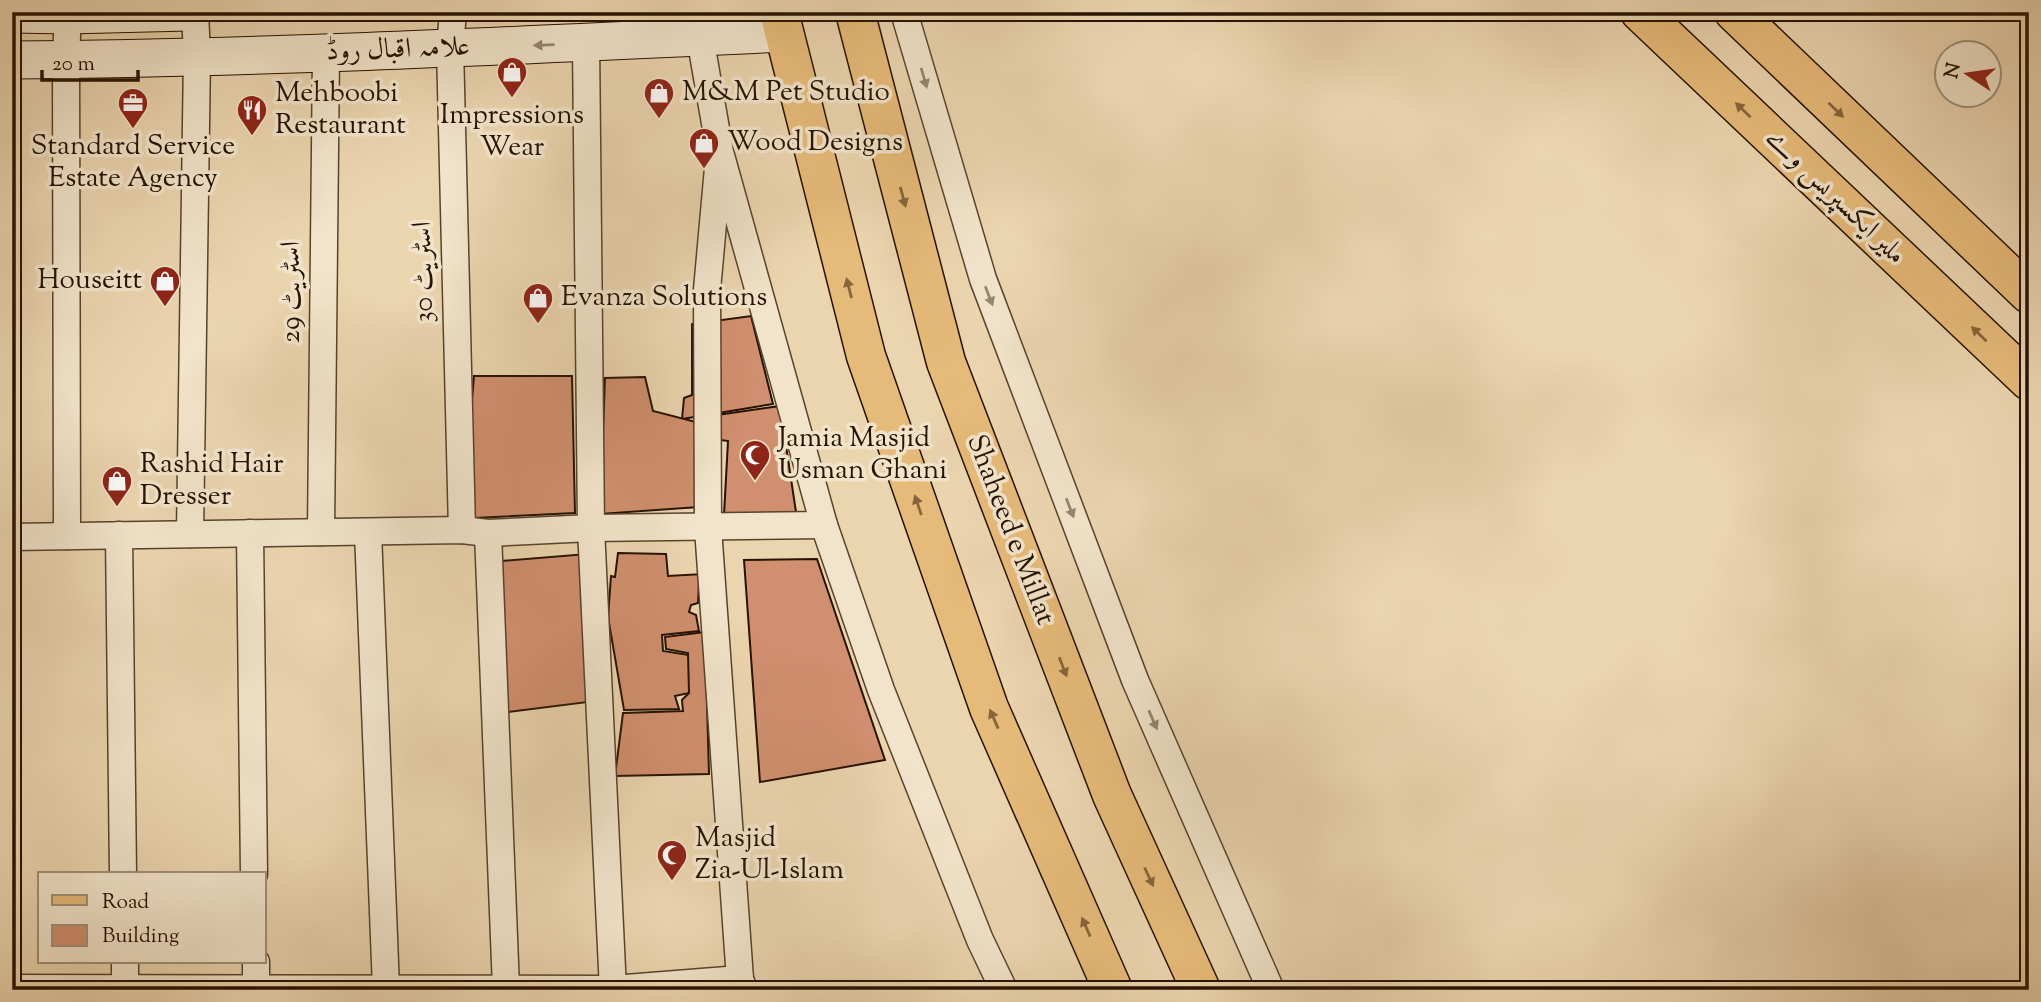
<svg xmlns="http://www.w3.org/2000/svg" width="2041" height="1002" font-family="'Sorts Mill Goudy',Amiri,serif">
<style>
.building{fill:#d08f6e;stroke:#261200;stroke-width:2}
.lines{fill:none;stroke-linecap:round;stroke-linejoin:round}
.street-casing{stroke:#57432c;stroke-width:29}
.secondary-casing{stroke:#261200;stroke-width:39}
.primary-casing{stroke:#261200;stroke-width:41}
.highway-casing{stroke:#261200;stroke-width:41}
.street{stroke:#f2e4cb;stroke-width:26}
.secondary{stroke:#f2e4cb;stroke-width:37}
.primary{stroke:#e6ba78;stroke-width:38}
.highway{stroke:#e6ba78;stroke-width:38}
.oneway{fill:#968670}
.oneway2{fill:#86663c}
.labels{text-anchor:middle;dominant-baseline:central;stroke-width:7;stroke-linejoin:round;paint-order:stroke}
.street-label{font-size:28px;fill:#261200;stroke:#f2e4cb}
.poi-label{font-size:28px;fill:#261200;stroke:#f2e4cb;text-anchor:start}
</style>
<rect width="100%" height="100%" fill="#ebd5af"/>
<filter id="stains"><feTurbulence type="fractalNoise" baseFrequency=".00286" numOctaves="4"/><feColorMatrix values="0 0 0 0 .2 0 0 0 0 .09 0 0 0 0 .02 0 0 0 .5 -.17"/></filter>
<radialGradient id="worn" r=".72"><stop offset=".6" stop-color="#630" stop-opacity="0"/><stop offset="1" stop-color="#630" stop-opacity=".3"/></radialGradient>
<g class="building">
<path d="M751,316L773,404L682,419L684,398L692,395V324Z"/>
<path d="M474,376H572L575,513L474,518L465,483Z"/>
<path d="M645,377L653,411L696,422L699,507L600,514L605,378Z"/>
<path d="M780,406L796,512L724,515L728,441L714,439L717,415Z"/>
<path d="M618,553L666,554L668,576L703,574L699,583L698,603L691,605L689,612L696,615L699,631L662,635L663,651L689,655V693L675,696L679,709L624,710L608,617L611,576L615,577Z"/>
<path d="M587,554L596,701L501,713L489,562Z"/>
<path d="M817,559L885,760L760,782L744,560Z"/>
<path d="M705,632L709,774L615,776L623,713L683,711L682,700L689,693L688,653L666,649L665,637Z"/>
</g>
<g class="lines">
<g class="street-casing">
<g id="street">
<path d="M453,12L450,47L462,530"/>
<path d="M904,12L983,279L1135,680L1271,990"/>
<path d="M700,37L720,152L824,525L881,690L980,940L1004,990"/>
<path d="M586,43L591,528L613,990"/>
<path d="M718,168L707,290L708,528L740,979L744,990"/>
<path d="M321,532L326,53"/>
<path d="M368,532L386,988"/>
<path d="M250,533L254,874"/>
<path d="M488,533L506,988"/>
<path d="M190,534L197,56L195,12"/>
<path d="M119,535L123,874"/>
<path d="M67,536L66,59L68,12"/>
<path d="M12,537L462,530L488,533L591,528L824,525"/>
<path d="M125,962V988"/>
<path d="M256,962V988"/>
<path d="M12,988L613,989L740,979"/>
</g>
</g>
<g class="secondary-casing">
<g id="secondary">
<path d="M12,14L68,15L188,12"/>
<path d="M12,60C270,58 527,45 784,33"/>
</g>
</g>
<g class="primary-casing">
<g id="primary">
<path d="M779,12L866,356L989,708L1113,990"/>
<path d="M855,12L946,362L1112,795L1201,990"/>
</g>
</g>
<g class="highway-casing">
<g id="highway">
<path d="M1640,12L2029,381"/>
<path d="M1734,12L2029,294"/>
</g>
</g>
<use href="#street" class="street"/>
<use href="#secondary" class="secondary"/>
<use href="#primary" class="primary"/>
<use href="#highway" class="highway"/>
</g>
<defs><path id="oneway-solid" d="M-6-.8H1V-3.2L6.5 0L1 3.2V.8H-6Z" transform="scale(1.75)"/></defs>
<g class="oneway">
<use href="#oneway-solid" transform="translate(544 45) rotate(178)"/>
<use href="#oneway-solid" transform="translate(924 78) rotate(74)"/>
<use href="#oneway-solid" transform="translate(989 296) rotate(69)"/>
<use href="#oneway-solid" transform="translate(1070 508) rotate(69)"/>
<use href="#oneway-solid" transform="translate(1153 720) rotate(66)"/>
</g>
<g class="oneway2">
<use href="#oneway-solid" transform="translate(1743 110) rotate(-136)"/>
<use href="#oneway-solid" transform="translate(1836 110) rotate(44)"/>
<use href="#oneway-solid" transform="translate(903 197) rotate(75)"/>
<use href="#oneway-solid" transform="translate(849 288) rotate(-104)"/>
<use href="#oneway-solid" transform="translate(1979 334) rotate(-136)"/>
<use href="#oneway-solid" transform="translate(918 505) rotate(-109)"/>
<use href="#oneway-solid" transform="translate(1063 667) rotate(69)"/>
<use href="#oneway-solid" transform="translate(994 719) rotate(-114)"/>
<use href="#oneway-solid" transform="translate(1149 877) rotate(65)"/>
<use href="#oneway-solid" transform="translate(1086 927) rotate(-114)"/>
</g>
<defs>
<g id="shop-pin" transform="scale(1.575)"><path d="M0 17L-7.5 6A9.5 9.5 0 1 1 7.5 6Z" fill="#8f2418" stroke="#f2e4cb"/><path d="M-5-2.5h2.3a2.7 3.5 0 0 1 5.4 0H5L5.5 6h-11ZM-1.5-2.5h3a1.5 2.3 0 0 0-3 0Z" fill="#fff"/></g>
<g id="office-pin" transform="scale(1.575)"><path d="M0 17L-7.5 6A9.5 9.5 0 1 1 7.5 6Z" fill="#8f2418" stroke="#f2e4cb"/><path d="M-6-3h4V-5.5h4V-3h4V5H-6ZM-1-4.5V-3h2v-1.5ZM-6 0V1H6V0Z" fill="#fff"/></g>
<g id="restaurant-pin" transform="scale(1.575)"><path d="M0 17L-7.5 6A9.5 9.5 0 1 1 7.5 6Z" fill="#8f2418" stroke="#f2e4cb"/><path d="M-5-6h1v4h1v-4h1v4h1v-4h1v5L-1.5 .5V6h-2V.5L-5-1ZM5-6V6H3V1.5H1.5Q1.5-4 5-6Z" fill="#fff"/></g>
<g id="mosque-pin" transform="scale(1.575)"><path d="M0 17L-7.5 6A9.5 9.5 0 1 1 7.5 6Z" fill="#8f2418" stroke="#f2e4cb"/><path d="M3.5-4.9A6 6 0 1 0 3.5 4.9A5 5 0 1 1 3.5-4.9Z" fill="#fff"/></g>
</defs>
<g fill-rule="evenodd">
<use href="#shop-pin" x="512" y="72"/>
<use href="#shop-pin" x="659" y="93"/>
<use href="#office-pin" x="133" y="103"/>
<use href="#restaurant-pin" x="252" y="110"/>
<use href="#shop-pin" x="704" y="143"/>
<use href="#shop-pin" x="165" y="281"/>
<use href="#shop-pin" x="538" y="298"/>
<use href="#mosque-pin" x="755" y="455"/>
<use href="#shop-pin" x="117" y="481"/>
<use href="#mosque-pin" x="672" y="855"/>
</g>
<g class="labels">
<g class="street-label">
<text transform="translate(398 50) rotate(-2)">علامہ اقبال روڈ</text>
<text transform="translate(1835 197) rotate(44)">ملیر ایکسپریس وے</text>
<text transform="translate(424 272) rotate(-91)">اسٹریٹ 30</text>
<text transform="translate(292 292) rotate(-90)">اسٹریٹ 29</text>
<text transform="translate(1010 530) rotate(69)">Shaheed e Millat</text>
</g>
<g class="poi-label">
<text x="682" y="93">M&amp;M Pet Studio</text>
<text x="275" y="94">Mehboobi<tspan x="275" dy="32">Restaurant</tspan></text>
<text x="512" y="116" text-anchor="middle">Impressions<tspan x="512" dy="32">Wear</tspan></text>
<text x="727" y="143">Wood Designs</text>
<text x="133" y="147" text-anchor="middle">Standard Service<tspan x="133" dy="32">Estate Agency</tspan></text>
<text x="142" y="281" text-anchor="end">Houseitt</text>
<text x="561" y="298">Evanza Solutions</text>
<text x="778" y="439">Jamia Masjid<tspan x="778" dy="32">Usman Ghani</tspan></text>
<text x="140" y="465">Rashid Hair<tspan x="140" dy="32">Dresser</tspan></text>
<text x="695" y="839">Masjid<tspan x="695" dy="32">Zia-Ul-Islam</tspan></text>
</g>
</g>
<rect width="2041" height="1002" fill="none" stroke="#ebd5af" stroke-width="42"/>
<rect x="14" y="14" width="2013" height="974" fill="none" stroke="#261200" stroke-width="3.5"/>
<rect x="21" y="21" width="1999" height="960" fill="none" stroke="#261200" stroke-width="2"/>
<rect x="38" y="872" width="228" height="91" fill="#f2e4cb" stroke="#a0907a" stroke-width="2"/>
<rect x="52" y="895" width="35" height="10" fill="#e6ba78" stroke="#a0907a" stroke-width="2"/>
<text x="102" y="908" font-size="21" fill="#261200">Road</text>
<rect x="52" y="925" width="35" height="21" fill="#d08f6e" stroke="#a0907a" stroke-width="2"/>
<text x="102" y="942" font-size="21" fill="#261200">Building</text>
<g transform="translate(1968 74) rotate(283)"><circle r="33" fill="#f2e4cb" stroke="#a0907a" stroke-width="2"/>
<path d="M0-5L12 26L0 18L-12 26Z" fill="#8f2418"/>
<text y="-10" font-size="19" font-weight="bold" text-anchor="middle" fill="#261200">N</text>
</g>
<path d="M42 70v10h96v-10" fill="none" stroke="#261200" stroke-width="3.5"/>
<text x="52" y="70" font-size="21" fill="#261200" stroke="#f2e4cb" stroke-width="5" paint-order="stroke">20 m</text>
<rect width="100%" height="100%" filter="url(#stains)"/>
<rect width="100%" height="100%" fill="url(#worn)"/>
</svg>
